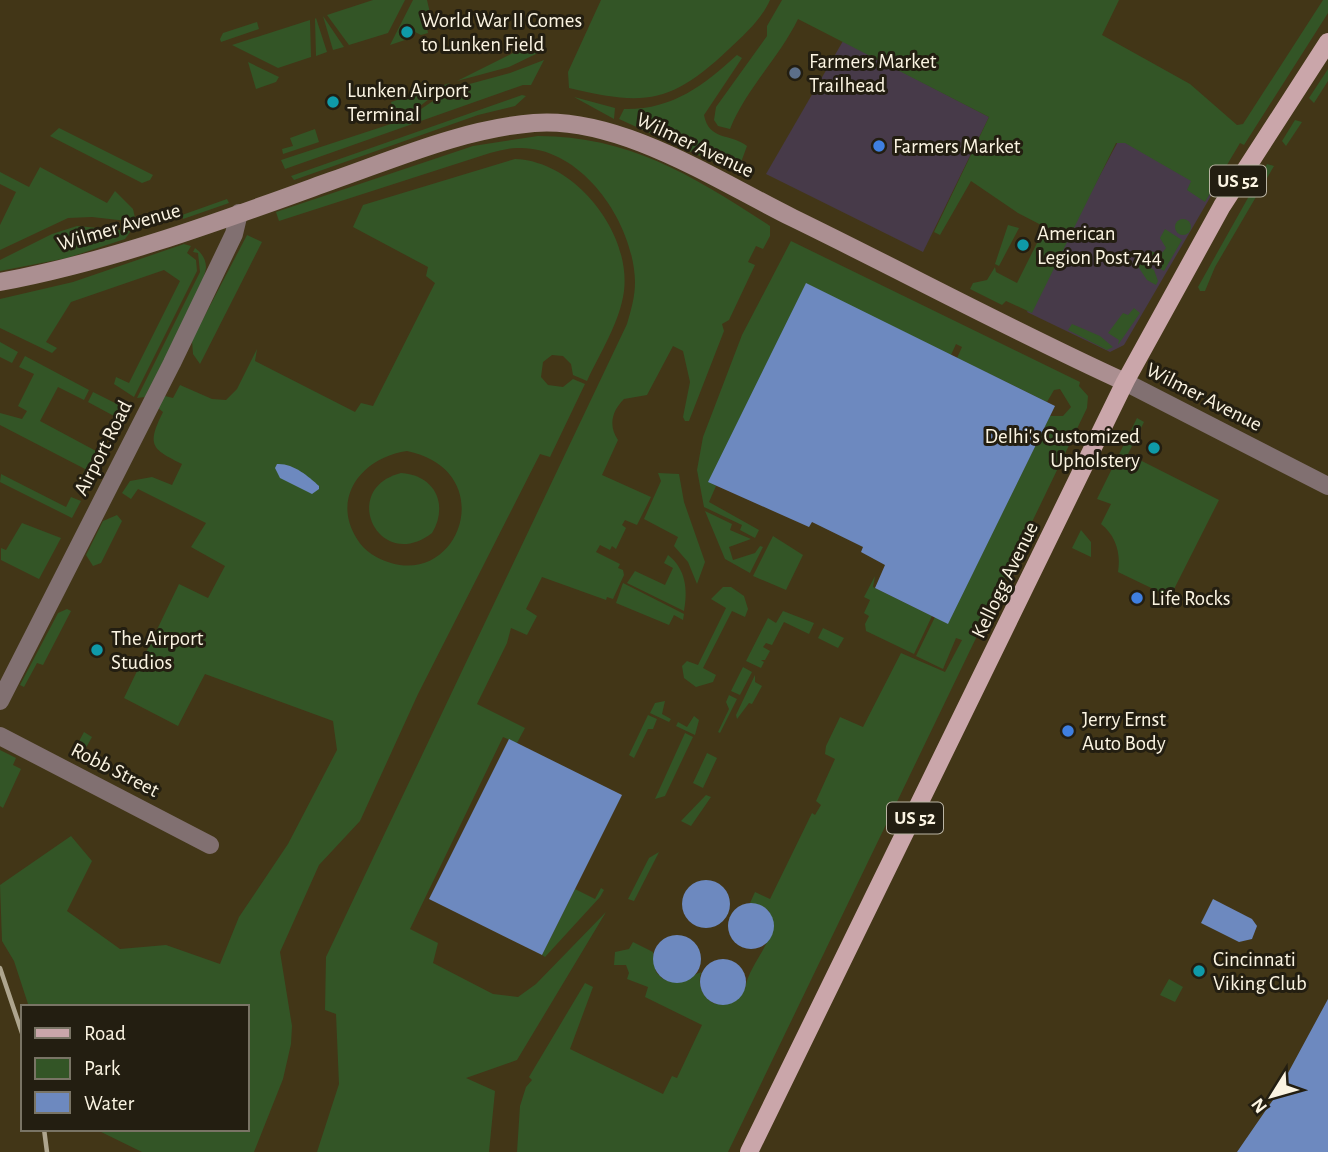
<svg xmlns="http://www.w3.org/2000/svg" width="1328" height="1152" font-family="'Alegreya Sans',sans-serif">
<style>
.commercial{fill:#473a49}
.green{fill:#335526;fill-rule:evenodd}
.water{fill:#6d89bf}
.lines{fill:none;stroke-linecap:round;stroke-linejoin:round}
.street{stroke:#817071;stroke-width:18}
.secondary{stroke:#ab8f91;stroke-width:18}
.primary{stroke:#caa6aa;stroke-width:18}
.rail{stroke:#aea58e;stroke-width:4.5}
.culture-dot{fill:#0f9aa8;stroke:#231e11;stroke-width:2.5}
.service-dot{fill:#5c6f8a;stroke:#231e11;stroke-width:2.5}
.shop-dot{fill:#3f7fe0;stroke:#231e11;stroke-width:2.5}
.labels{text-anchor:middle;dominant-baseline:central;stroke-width:6;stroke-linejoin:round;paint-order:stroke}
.shield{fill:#231e11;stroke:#bab4a3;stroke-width:2}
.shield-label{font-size:19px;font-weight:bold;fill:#fbf4e2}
.poi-label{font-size:21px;fill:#fbf4e2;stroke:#231e11;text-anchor:start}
.street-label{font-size:21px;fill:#fbf4e2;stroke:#231e11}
</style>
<rect width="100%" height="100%" fill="#423617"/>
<g class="commercial">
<path d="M843,41L989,117L923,252L766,174Z"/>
<path d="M1122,134L1215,189L1124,345L1110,352L1027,312Z"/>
</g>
<g class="green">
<path d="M373,0H405L388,33L349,45L327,15Z"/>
<path d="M413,0H427L433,26L427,28L428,33L421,35L405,27L402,34L411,38L390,45Z"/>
<path d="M601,0H770C761,20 745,34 729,49C671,104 645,106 569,88L568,72Z"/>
<path d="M782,0H1119L1102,35L1190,84L1237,125L1243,124L1323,0H1328V13L1244,145L1240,143L1205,202L1187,190L1191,181L1125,143H1116L1032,313L1006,301L1002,305L970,289L973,283L987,280L995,267L996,272L1017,283L1045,227L1018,213L971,181L940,235L934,232L989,117L798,19C779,58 746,89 730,129L718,126L714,120L716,107L767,36V26Z"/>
<path d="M323,16L344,47L333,50Z"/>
<path d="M316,18L327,52L316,56L315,19Z"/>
<path d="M310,20L311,57L278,68L232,45Z"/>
<path d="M257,22L259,29L221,42L220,39L223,33Z"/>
<path d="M525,47L538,53L509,67L457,81Z"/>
<path d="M737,55L742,58L704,115C709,141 730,133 747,146L740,165L733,171L619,119L624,109C672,110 703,86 737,55Z"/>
<path d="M544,60L531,85H523L285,169L281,160L406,119L451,89L510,73Z"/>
<path d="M248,62L279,77L276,82L256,89Z"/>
<path d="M1328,69V81L1314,103L1309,98Z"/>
<path d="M450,83L420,106L396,118L391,102Z"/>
<path d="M522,95L526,96L515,106L478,115L294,180L291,176Z"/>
<path d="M574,97L615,108L614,119Z"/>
<path d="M1295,120L1302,122L1286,146L1282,141Z"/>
<path d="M59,128L153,175L150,180L142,183L50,136Z"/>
<path d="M315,129L319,142L283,154L282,149L293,146L290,138Z"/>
<path d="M538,136C630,136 695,177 770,226V236L763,249L756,246L748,262L755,265L729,320L722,324L724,331L689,421H685L683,417L690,382L683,351L673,346L647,395L624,399C612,411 608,425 618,440L602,475L651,497L637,525L625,520L622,525L626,528L616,549L612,546L610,550L600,545L596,552L620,564L618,568L623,570L624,575L613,599L607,597L606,600L542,577L526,609L537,616L527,635L511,628L507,643L477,704L525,728L517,743L503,737L410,929L438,943L433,963L493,994L518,997L536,984L606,912L517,1060L466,1078L495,1091L489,1152H317L339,1084L336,1014L325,1010L326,957L627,324C631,310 635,297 635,282C634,223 582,145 517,148C508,148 499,151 490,153L279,221L276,212L473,146Z"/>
<path d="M515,159C575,161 631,232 624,291C620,322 600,353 587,381L573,375L571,364L563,356L552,355L543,362L541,377L548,385L563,387L573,379L585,384L550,457L540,454L418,694L360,821L319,865L280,952L292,1026L291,1044L283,1079L254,1152H142L95,1129H247V1007H29L14,961L2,941L0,885L71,836L92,861L67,911L120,949L166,945L220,964L239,917L288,844L337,750L333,721L205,674L178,726L124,698L179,584L208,598L225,566L191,547L206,523L138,489L131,499L122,493L130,481L152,477L172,485L182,464C152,449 146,446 163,412L158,408L165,396L173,398L180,385L212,399L226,400L237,389L257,349L255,361L355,412L361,403L373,406L435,283L426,276L428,267L353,227L363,205ZM407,451C499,470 462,584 391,563C377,559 364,551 357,539C330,496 364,457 407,451Z"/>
<path d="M1267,164L1274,166L1215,267L1205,291H1200L1198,287Z"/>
<path d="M40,167L107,203L115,191L133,209L136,222L92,217L68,218L0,250V225L16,192L0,184V172L29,187Z"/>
<path d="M227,199L229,203L183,219L182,215Z"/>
<circle cx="1183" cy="227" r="8"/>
<path d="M1008,225L1019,228L999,266L995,264Z"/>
<path d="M77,226L131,231L125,239L67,258L0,271V260L52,234Z"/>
<path d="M1165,229L1182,240L1164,271L1145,260L1150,251L1161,254L1166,248L1160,238Z"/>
<path d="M247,235L262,242L200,364L193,354L192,340Z"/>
<path d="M791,241L1080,382L1079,386L1088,396L1087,408L728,1152H517L520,1106L526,1087L532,1080L529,1077L585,983L593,987L570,1049L663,1094L672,1076L677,1078L702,1025L645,997L648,987L627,979L629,973L626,965H614L615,952L629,949L633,942L653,952L656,972C672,991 685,978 701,972C697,986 703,998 715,1004L745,989C749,961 784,934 768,910L750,903L755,892L770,899L812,813L815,815L821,805L816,801L835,759L825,754L826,746L840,717L863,727L901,653L945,672L962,640L956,638L943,669L916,656L935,617L948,623L1050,416H1063L1071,407L1060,389L1054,390L1047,402L957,358L962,347L956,344L951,355L806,284L709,482L716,486L709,502L759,530L755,538L740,530L742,525L704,507L697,470L703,437L742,335Z"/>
<path d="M184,244L191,246L187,253L196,260L197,271L134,397L114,384L116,377L129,383L180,281L164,270L71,302L46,342L57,348L52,353L0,328V299L73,282Z"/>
<path d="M195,248C201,252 206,259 206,267C204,291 159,370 145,397L137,398L200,272L198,253L193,252Z"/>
<path d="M1136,259L1154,270L1158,281L1156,285L1147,280L1135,262Z"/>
<path d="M1134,308L1140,313L1118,345L1119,340L1108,333L1123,313L1128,315Z"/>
<path d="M1072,324L1100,336L1113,347L1107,350L1068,330Z"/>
<path d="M0,342L18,352L12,363L0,357Z"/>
<path d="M25,356L89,390L84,400L58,387L40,421L96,451L102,441L109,444L89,485L80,480L85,469L0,425V413L22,419L27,411L18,406L34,374L19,367Z"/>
<path d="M93,392L127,409L117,429L110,425L114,416L88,402Z"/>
<path d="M1137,418L1144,422L1128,454L1219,500L1170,597L1118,572C1121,553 1116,536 1101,524L1111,504L1097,499Z"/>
<path d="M401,473C435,475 449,505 432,533C379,574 338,489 401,473Z"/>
<path d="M658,473L679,474L684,502L705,562L697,584L688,562L674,546L678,537L644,519L661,481Z"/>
<path d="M1,474L66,507L71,497L81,501L72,518L0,482Z"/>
<path d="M705,511L732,524L730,530L751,539L729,547L733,560L755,553L760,546L763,547L750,573L725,559Z"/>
<path d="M117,515L122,521L101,563L93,566L86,555L103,521Z"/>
<path d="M22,523L61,538L39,579L1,560V548L6,550Z"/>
<path d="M1081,530L1091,542V557L1072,548Z"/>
<path d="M773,536L803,555L786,590L753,576Z"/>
<path d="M668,555C686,569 688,590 684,611L627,583L635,571L665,585L673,568L664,563Z"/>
<path d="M875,576L873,587L932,616L914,654L866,631L865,624L869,616L864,613L870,600L864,597Z"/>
<path d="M623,583L684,614L683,620L674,615L669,625L616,603Z"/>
<path d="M723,587H731L744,596L748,609L745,617L732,611L703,668L716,675L713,682L696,687L684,678L682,666L687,661L698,665L726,608L711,599Z"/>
<path d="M67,609L71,611L43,665L37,663L24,687L20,685L58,613Z"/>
<path d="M783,611L814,623L809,634L784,622L772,645L766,643L763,647L770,651L765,660H761L764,662L761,668L746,661L768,618L776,623Z"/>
<path d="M823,628L844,638L838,648L818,638Z"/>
<path d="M743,667L752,672L740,695L731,691Z"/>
<path d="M755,675V682L762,686L752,704L749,703L737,719L736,715Z"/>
<path d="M729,695L737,699L720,733L718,732L729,709L726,702Z"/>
<path d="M665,701L662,714L671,719L669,722L650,713L655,703Z"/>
<path d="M648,715L657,719L653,729H648L634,758L629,755Z"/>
<path d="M694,716L699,720L695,735L676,726L678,722L687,727Z"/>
<path d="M84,732L92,737L79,760L71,756Z"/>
<path d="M685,733L693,737L665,796L655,799Z"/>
<path d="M0,750L16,758L13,765L21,769L3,808L0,806Z"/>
<path d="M707,753L717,758L703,788L693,783Z"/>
<path d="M706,795L711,797L691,826L681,821Z"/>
<path d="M659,852L634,901L628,899L649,858Z"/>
<path d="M601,888L604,890L600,897L545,957L542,955L575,889L595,899Z"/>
<path d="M1169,979L1183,987L1175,1002L1160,995Z"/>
</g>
<g class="water">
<path d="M806,283L1055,406L948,624L875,588L885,565L861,552L863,547L812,522L809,527L708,482Z"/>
<path d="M277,464C293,463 308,476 319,486V489L312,494L280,478L275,468Z"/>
<path d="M509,739L622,795L542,955L429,899Z"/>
<circle cx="706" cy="904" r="24"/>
<path d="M1213,899L1252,919L1257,926L1252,939L1239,942L1201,923Z"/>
<circle cx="751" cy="926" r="23"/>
<circle cx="677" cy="959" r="24"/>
<circle cx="723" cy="982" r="23"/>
<path d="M1328,999V1152H1237L1275,1097Z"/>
</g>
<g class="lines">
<g class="street">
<path d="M1125,382L1328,486"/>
<path d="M0,701L172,363L234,234L239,213"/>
<path d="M0,736L210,845"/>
</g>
<path class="secondary" d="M0,282C113,261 223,220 331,181C397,158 463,129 534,123C620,116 718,181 793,218C904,272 1013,331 1125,382"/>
<path class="primary" d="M749,1152L1125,382L1222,206L1328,42"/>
<g class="rail">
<path d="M0,968L23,1036"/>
<path d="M44,1129L47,1152"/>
</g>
</g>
<g class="culture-dot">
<circle cx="407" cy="32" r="7"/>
<circle cx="333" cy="102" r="7"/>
<circle cx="1023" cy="245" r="7"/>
<circle cx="1154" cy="448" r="7"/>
<circle cx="97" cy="650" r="7"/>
<circle cx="1199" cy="971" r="7"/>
</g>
<circle class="service-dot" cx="795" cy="73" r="7"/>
<g class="shop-dot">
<circle cx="879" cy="146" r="7"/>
<circle cx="1137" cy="598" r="7"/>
<circle cx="1068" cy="731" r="7"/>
</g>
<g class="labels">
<g class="shield">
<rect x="1210" y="165.5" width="56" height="31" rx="5"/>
<rect x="887" y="802.5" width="56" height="31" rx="5"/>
</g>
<g class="shield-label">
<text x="1238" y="181">US 52</text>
<text x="915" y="818">US 52</text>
</g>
<g class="poi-label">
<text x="421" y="20">World War II Comes<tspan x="421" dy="24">to Lunken Field</tspan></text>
<text x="809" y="61">Farmers Market<tspan x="809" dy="24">Trailhead</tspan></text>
<text x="347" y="90">Lunken Airport<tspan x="347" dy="24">Terminal</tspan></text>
<text x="893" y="146">Farmers Market</text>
<text x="1037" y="233">American<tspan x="1037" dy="24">Legion Post 744</tspan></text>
<text x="1140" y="436" text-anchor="end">Delhi's Customized<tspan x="1140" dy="24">Upholstery</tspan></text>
<text x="1151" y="598">Life Rocks</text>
<text x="111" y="638">The Airport<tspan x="111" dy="24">Studios</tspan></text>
<text x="1082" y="719">Jerry Ernst<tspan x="1082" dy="24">Auto Body</tspan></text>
<text x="1213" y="959">Cincinnati<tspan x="1213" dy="24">Viking Club</tspan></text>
</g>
<g class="street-label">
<text transform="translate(695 145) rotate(25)">Wilmer Avenue</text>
<text transform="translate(119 227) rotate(-16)">Wilmer Avenue</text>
<text transform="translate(1204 397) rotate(27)">Wilmer Avenue</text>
<text transform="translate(103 448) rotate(-63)">Airport Road</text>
<text transform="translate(1005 580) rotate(-64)">Kellogg Avenue</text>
<text transform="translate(115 770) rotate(27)">Robb Street</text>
</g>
</g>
<rect x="21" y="1005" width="228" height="126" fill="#231e11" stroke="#797465" stroke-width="2"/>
<rect x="35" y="1028" width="35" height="10" fill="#caa6aa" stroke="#797465" stroke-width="2"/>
<text x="84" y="1040" font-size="21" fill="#fbf4e2">Road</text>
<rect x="35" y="1058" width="35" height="21" fill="#335526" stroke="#797465" stroke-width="2"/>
<text x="84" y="1075" font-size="21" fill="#fbf4e2">Park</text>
<rect x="35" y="1092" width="35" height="21" fill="#6d89bf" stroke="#797465" stroke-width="2"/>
<text x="84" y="1110" font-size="21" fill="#fbf4e2">Water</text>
<g transform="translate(1272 1096) rotate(233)" stroke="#231e11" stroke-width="5" paint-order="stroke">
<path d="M0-5L12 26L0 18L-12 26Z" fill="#fbf4e2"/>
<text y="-10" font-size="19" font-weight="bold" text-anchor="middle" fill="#fbf4e2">N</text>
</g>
</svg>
